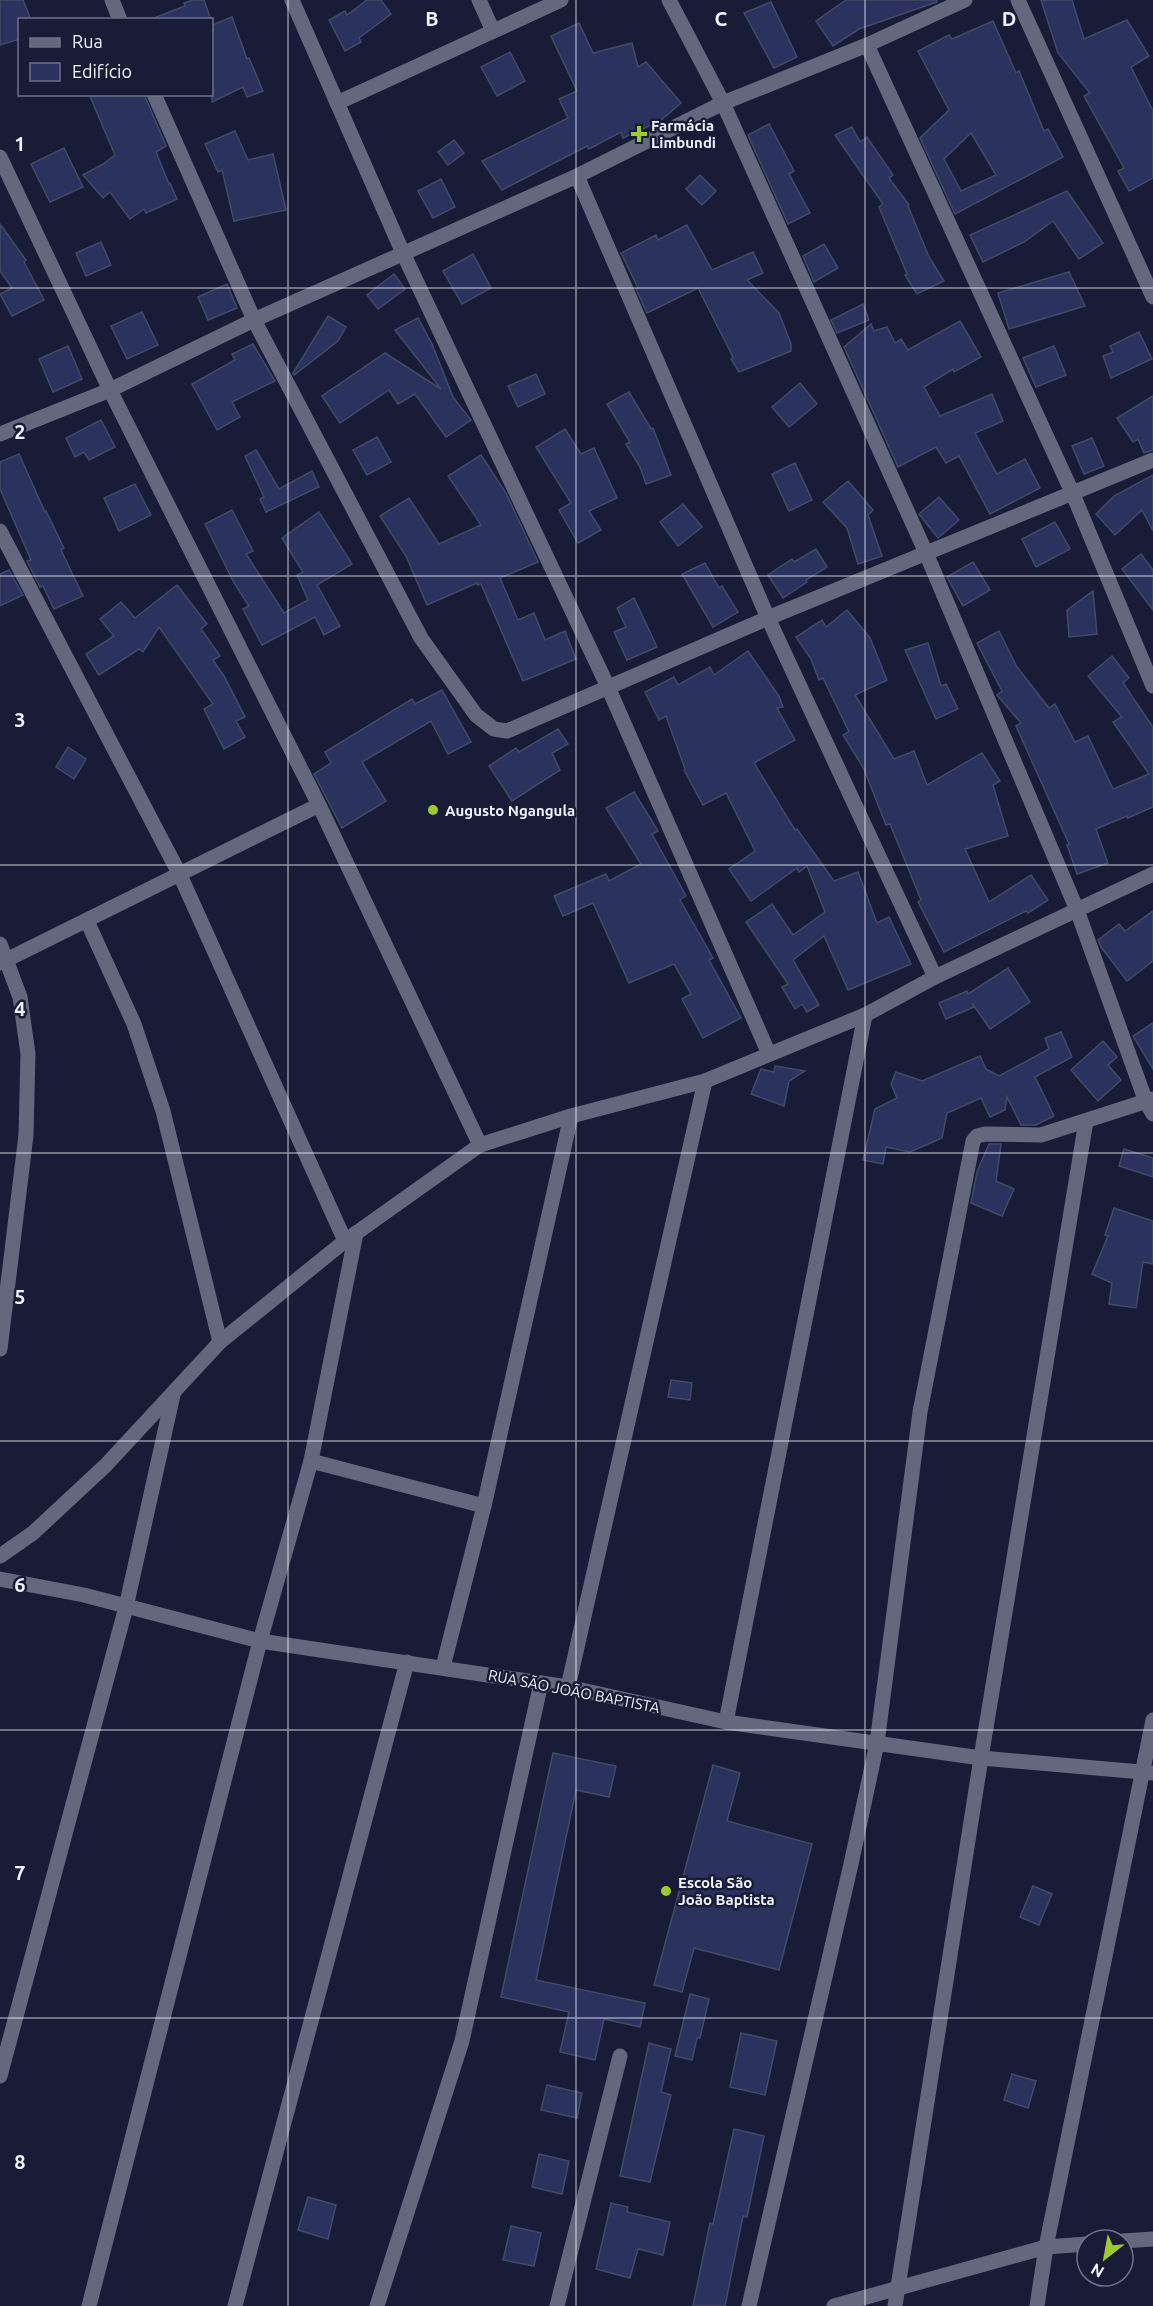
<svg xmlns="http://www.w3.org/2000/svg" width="1153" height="2306" font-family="Ubuntu,sans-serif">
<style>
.building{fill:#2b325d;stroke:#434a67;stroke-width:1.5;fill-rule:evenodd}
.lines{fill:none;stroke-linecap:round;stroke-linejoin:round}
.minor{stroke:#63687e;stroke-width:15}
.grid{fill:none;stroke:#f0f3fd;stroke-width:1.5;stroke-opacity:0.55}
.poi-dot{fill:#9fca2d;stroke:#181c36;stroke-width:2}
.labels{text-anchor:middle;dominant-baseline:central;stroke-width:5;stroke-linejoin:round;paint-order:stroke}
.poi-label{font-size:15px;font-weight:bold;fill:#f0f3fd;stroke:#181c36;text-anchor:start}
.street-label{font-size:15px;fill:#f0f3fd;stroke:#181c36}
.grid-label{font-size:20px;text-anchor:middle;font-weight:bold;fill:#f0f3fd;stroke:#181c36;stroke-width:5;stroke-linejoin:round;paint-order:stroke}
</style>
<rect width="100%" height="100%" fill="#181c36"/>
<g class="building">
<path d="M0,0H23L31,20H20V39L0,45Z"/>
<path d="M193,0H204L211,20H154V18L185,6L184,3Z"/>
<path d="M367,0H381L391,14L359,38L361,42L345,51L329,20L345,11L347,15Z"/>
<path d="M846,0H937V2L859,29L833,46L816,21Z"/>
<path d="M1041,0H1072L1084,39L1127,20L1149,56L1131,67L1153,111V178L1129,191L1118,171L1124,168L1084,96L1090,93L1058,53Z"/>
<path d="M771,2L797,57L774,68L744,13Z"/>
<path d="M232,17L247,59L249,58L263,91L247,97L243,87L212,102V25Z"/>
<path d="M993,21L1016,73L1019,71L1044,131L1048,129L1063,157L955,214L920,138L949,110L918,51L949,35L952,39ZM971,133L996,175L961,191L944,159Z"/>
<path d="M579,23L593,53L632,43L638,67L646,62L681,103L660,121L623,138L621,132L589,149L587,146L502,190L482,161L568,118L559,99L577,91L551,36Z"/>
<path d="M510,52L525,81L497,96L481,67Z"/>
<path d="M89,94H144L166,146L156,152L169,184L170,183L177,199L146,213L144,209L130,219L110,192L103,198L83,175L103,164L115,155Z"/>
<path d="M769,124L794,171L789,174L810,213L788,224L748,135Z"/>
<path d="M852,127L860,142L867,137L893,175L889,178L909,205L908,206L929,257L944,281L917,294L905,275L907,274L879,207L883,204L835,135Z"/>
<path d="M235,131L248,160L273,154L286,210L234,221L222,170L218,172L205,144Z"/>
<path d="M454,140L464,153L448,165L438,152Z"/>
<path d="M64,148L83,187L50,202L31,164Z"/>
<path d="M700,175L716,191L702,205L686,189Z"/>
<path d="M441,179L455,207L433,218L418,191Z"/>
<path d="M1067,191L1103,243L1079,259L1053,221L1024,242L983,262L970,235Z"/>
<path d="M0,224L26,260L24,262L44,300L12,316L0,294L12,288L0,271Z"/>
<path d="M687,225L712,270L753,252L763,273L747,280L779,313L791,344V351L739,372L731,359L733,357L698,288L647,313L636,289L638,288L621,253L656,235L658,240Z"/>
<path d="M101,242L111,265L86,276L76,253Z"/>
<path d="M824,244L838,268L814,282L803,256Z"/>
<path d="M473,254L491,288L462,304L443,271Z"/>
<path d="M1069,272L1085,306L1009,329L998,293Z"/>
<path d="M394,274L405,289L378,309L367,295Z"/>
<path d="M227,284L237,308L208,320L198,297Z"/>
<path d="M863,304L869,320L837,333L831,320Z"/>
<path d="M142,312L158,345L127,359L111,326Z"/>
<path d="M328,316L346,327L338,341L294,375L293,373Z"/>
<path d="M418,318L432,344L453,397L471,420L446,437L415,394L398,404L389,390L340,423L322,396L385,353L441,389L395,330Z"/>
<path d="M960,321L981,357L954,372L953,369L924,387L940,416L992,394L1003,421L975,433L997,474L1025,459L1040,488L990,514L959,456L946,463L936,447L898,467L844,347L871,324L874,331L887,327L895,343L901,339L908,350Z"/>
<path d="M1139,332L1152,359L1111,378L1103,356L1113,352L1110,346Z"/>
<path d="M253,344L275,381L232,402L240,417L217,430L192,384L235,360L232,354Z"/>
<path d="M68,346L82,379L53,392L39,359Z"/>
<path d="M1054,346L1066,375L1036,387L1023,358Z"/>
<path d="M536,374L545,394L518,407L508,386Z"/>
<path d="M800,383L817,404L789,427L772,407Z"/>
<path d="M629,392L651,429L653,428L671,475L646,484L640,467L626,444L630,442L607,404Z"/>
<path d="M1153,396V450L1144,453L1138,439L1133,442L1117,418Z"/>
<path d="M101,420L115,447L89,460L84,452L75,457L66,438Z"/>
<path d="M565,429L581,454L594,448L617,498L589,511L601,530L578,543L559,510L571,503L536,447Z"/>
<path d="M377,437L391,462L367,475L353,450Z"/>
<path d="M1092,438L1104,466L1084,474L1072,446Z"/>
<path d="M256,450L279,489L312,471L319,487L266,512L260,499L264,497L245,456Z"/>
<path d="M19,454L45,512L46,511L64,548L61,550L83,596L54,609L43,586L40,587L27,561L31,560L0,489V462Z"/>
<path d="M481,455L506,493L538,562L500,578L518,620L534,613L545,640L565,631L576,659L523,681L481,584L478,585L477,583L427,605L406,556L380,516L409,498L439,544L481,525L448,476Z"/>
<path d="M795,463L812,500L789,511L772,474Z"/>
<path d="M1153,475V531L1142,510L1115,535L1096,514L1114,496Z"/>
<path d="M848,481L873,510L868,515L882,556L858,564L847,528L823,502Z"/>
<path d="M135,484L151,515L119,531L104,498Z"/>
<path d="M939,497L959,520L938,538L919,514Z"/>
<path d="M683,504L702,527L678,546L660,522Z"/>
<path d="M232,510L253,551L246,554L284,613L308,600L297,575L303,572L282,538L319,512L352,564L317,585L340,626L324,635L315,617L262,645L243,609L249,606L234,583L205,524Z"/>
<path d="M1055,522L1070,549L1036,567L1022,539Z"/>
<path d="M816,549L827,567L806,580L807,582L783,598L768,575L792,559L794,562Z"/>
<path d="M1141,554L1153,570V610L1122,569Z"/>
<path d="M973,562L990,590L963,606L947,577Z"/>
<path d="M705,563L719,588L722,586L738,612L713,627L682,574Z"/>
<path d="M9,570L23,595L0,606V574Z"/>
<path d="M177,585L207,624L201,629L220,656L213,660L224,676L245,717L236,721L245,737L224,749L204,709L213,704L159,627L143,652L139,649L99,675L86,654L114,636L100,619L121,602L135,618Z"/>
<path d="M1093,591L1097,634L1069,637L1067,610Z"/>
<path d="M634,598L657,647L627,660L614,632L626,627L617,608Z"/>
<path d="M847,610L870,638L887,680L855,695L894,759L914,751L927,785L982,753L1000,781L993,785L1008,836L965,849L989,902L1031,875L1048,900L1028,913L1026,911L944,952L918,902L921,900L890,824L886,825L864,769L843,735L849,732L823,678L819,680L811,659L796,637L822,620L826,627Z"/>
<path d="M999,631L1017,667L1049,708L1055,704L1075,742L1088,736L1113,789L1149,774L1113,722L1122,717L1088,676L1112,656L1129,678L1123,683L1153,727V807L1128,818L1127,816L1096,829L1108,863L1077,874L1067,845L1069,844L1016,726L1021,723L997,695L1002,691L977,643Z"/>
<path d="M928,643L941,686L946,684L958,709L936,719L905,650Z"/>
<path d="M748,651L779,696L783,707L777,708L795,740L754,763L795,830L797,829L834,881L858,872L877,923L889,917L911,964L848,990L824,936L793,960L819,1005L807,1012L802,1004L795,1009L782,987L788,984L746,922L772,904L793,935L825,912L807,866L799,872L797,868L751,901L729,869L755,851L726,793L703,805L684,770L685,769L666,716L659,720L645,692L674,677L678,685L710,667L714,675Z"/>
<path d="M442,690L471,742L448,754L431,721L362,762L386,801L342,828L314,774L331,763L325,752L412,699L415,704Z"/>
<path d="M558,729L568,744L552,753L560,770L512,801L489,766L516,748L519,752Z"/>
<path d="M68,747L86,759L74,779L56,767Z"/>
<path d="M634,792L658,831L652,834L686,896L680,900L713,958L709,960L741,1018L703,1038L682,999L691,994L674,964L629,983L593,903L563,916L554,896L606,874L609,881L641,864L606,808Z"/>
<path d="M1153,911V961L1127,981L1101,947L1098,940L1119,924L1125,931Z"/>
<path d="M1008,968L1030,1002L990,1029L972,1003L974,1007L946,1019L939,1003L967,991L968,994Z"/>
<path d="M1153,1023V1069L1133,1036Z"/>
<path d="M1061,1032L1072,1057L1035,1077L1054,1116L1036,1125H1021L1007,1097L1005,1110L990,1117L981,1098L947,1113L942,1138L910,1152L886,1147L883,1164L863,1160L875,1109L897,1098L891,1084L896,1072L922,1081L980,1056L986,1069L999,1076L1049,1049L1045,1038Z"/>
<path d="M1103,1041L1117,1057L1108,1065L1121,1080L1098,1101L1071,1070Z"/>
<path d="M775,1066L805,1071L789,1081L784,1106L751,1094L761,1069L774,1072Z"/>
<path d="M989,1144H1001L996,1181L1014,1189L1002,1216L971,1203L977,1172Z"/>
<path d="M1124,1149L1153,1158V1177L1119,1166Z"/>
<path d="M1114,1208L1153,1221V1264L1143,1262L1136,1308L1109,1304L1112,1283L1092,1274L1108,1236L1105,1235Z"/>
<path d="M671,1380L692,1383L690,1400L668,1397Z"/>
<path d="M553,1753L616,1766L609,1797L576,1790L536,1980L645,2003L640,2027L604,2019L595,2060L560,2052L569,2012L501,1997Z"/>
<path d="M713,1765L740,1773L727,1821L812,1844L779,1970L694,1948L682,1992L654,1985Z"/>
<path d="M1033,1886L1052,1894L1039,1925L1020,1917Z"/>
<path d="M690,1994L709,1999L700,2038H697L692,2060L675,2056Z"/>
<path d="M741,2033L777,2041L765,2095L730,2087Z"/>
<path d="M649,2043L671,2049L661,2092L671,2095L650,2182L620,2176Z"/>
<path d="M1012,2074L1036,2081L1028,2108L1004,2100Z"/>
<path d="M547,2085L582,2093L577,2118L541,2110Z"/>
<path d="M734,2129L764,2136L747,2217L743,2216L725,2306H693L710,2223L713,2224Z"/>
<path d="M539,2154L569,2161L562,2194L532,2187Z"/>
<path d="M308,2197L336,2205L328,2239L298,2230Z"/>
<path d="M611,2203L628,2207L627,2212L670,2222L663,2255L638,2249L630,2278L596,2269Z"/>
<path d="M511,2226L541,2233L534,2266L503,2260Z"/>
</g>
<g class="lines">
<g class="minor">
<path d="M112,0L120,20"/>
<path d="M292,0L403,253L608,687L769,1054"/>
<path d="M479,0L493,31"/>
<path d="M669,0L723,103L926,553L1077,910L1146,1102L1153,1114"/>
<path d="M1018,0L1153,297"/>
<path d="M867,45L1072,492L1153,686"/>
<path d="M154,94L254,320L421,638L476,715L494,729L507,731L768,618L1153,460"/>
<path d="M337,103L561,0"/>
<path d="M0,157L110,390L319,805L480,1145"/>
<path d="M577,176L768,618L935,977"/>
<path d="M0,434L110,390L254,320L577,176L723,103L867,45L965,0"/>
<path d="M0,531L180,875L345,1241"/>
<path d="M87,921L134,1024L163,1111L220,1342"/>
<path d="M0,944L20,997L28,1054L26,1135L0,1349"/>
<path d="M0,963L319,805"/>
<path d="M311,1461L484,1506"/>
<path d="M0,1556L33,1533L106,1465L220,1342L345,1241L480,1145L571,1116L705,1081L865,1015L935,977L1153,874"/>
<path d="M0,1579L84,1595L260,1641L568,1687L726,1722L981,1758L1153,1773"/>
<path d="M443,1667L484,1506L571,1116"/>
<path d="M568,1687L705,1081"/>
<path d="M726,1722L865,1015"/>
<path d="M0,2076L126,1607L173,1395"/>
<path d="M1123,2241L1153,2239"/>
<path d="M89,2306L260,1641L311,1461L356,1233"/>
<path d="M235,2306L407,1662"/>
<path d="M377,2306L462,2041L541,1683"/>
<path d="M557,2306L620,2056"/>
<path d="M749,2306L851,1864L877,1743L920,1412L973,1141L977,1136L985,1134L1041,1135L1153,1099"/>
<path d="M834,2306L1046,2247L1087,2244"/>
<path d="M895,2306L981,1758L1086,1121"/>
<path d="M1037,2306L1046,2247L1153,1720"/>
</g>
</g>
<path class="grid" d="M288,0V2306M576,0V2306M865,0V2306M0,288H1153M0,576H1153M0,865H1153M0,1153H1153M0,1441H1153M0,1730H1153M0,2018H1153"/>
<g class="poi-dot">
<path d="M636 125h6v6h6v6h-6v6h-6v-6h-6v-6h6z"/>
<circle cx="433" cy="810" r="6"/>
<circle cx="666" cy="1891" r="6"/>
</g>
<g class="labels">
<g class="poi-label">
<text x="651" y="125">Farmácia<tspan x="651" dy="17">Limbundi</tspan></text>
<text x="445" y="810">Augusto Ngangula</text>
<text x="678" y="1882">Escola São<tspan x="678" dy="17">João Baptista</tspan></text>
</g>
<g class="street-label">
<text transform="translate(574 1691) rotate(11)">RUA SÃO JOÃO BAPTISTA</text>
</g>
</g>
<g class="grid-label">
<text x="432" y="26">B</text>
<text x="721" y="26">C</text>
<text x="1009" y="26">D</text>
<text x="20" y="151">1</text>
<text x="20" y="439">2</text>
<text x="20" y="727">3</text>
<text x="20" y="1016">4</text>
<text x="20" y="1304">5</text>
<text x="20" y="1592">6</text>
<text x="20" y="1880">7</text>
<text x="20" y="2169">8</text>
</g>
<rect x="18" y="18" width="195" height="78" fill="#181c36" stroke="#6e7286" stroke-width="1.5"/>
<rect x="30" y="38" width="30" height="9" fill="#63687e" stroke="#6e7286" stroke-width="1.5"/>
<text x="72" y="48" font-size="18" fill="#f0f3fd">Rua</text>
<rect x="30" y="63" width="30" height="18" fill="#2b325d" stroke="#6e7286" stroke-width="1.5"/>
<text x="72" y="78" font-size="18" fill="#f0f3fd">Edifício</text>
<g transform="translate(1105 2258) rotate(211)"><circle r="28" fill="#181c36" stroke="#6e7286" stroke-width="1.5"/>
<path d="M0-4.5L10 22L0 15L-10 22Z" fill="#9fca2d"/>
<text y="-9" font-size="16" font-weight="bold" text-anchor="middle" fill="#f0f3fd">N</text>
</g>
</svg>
